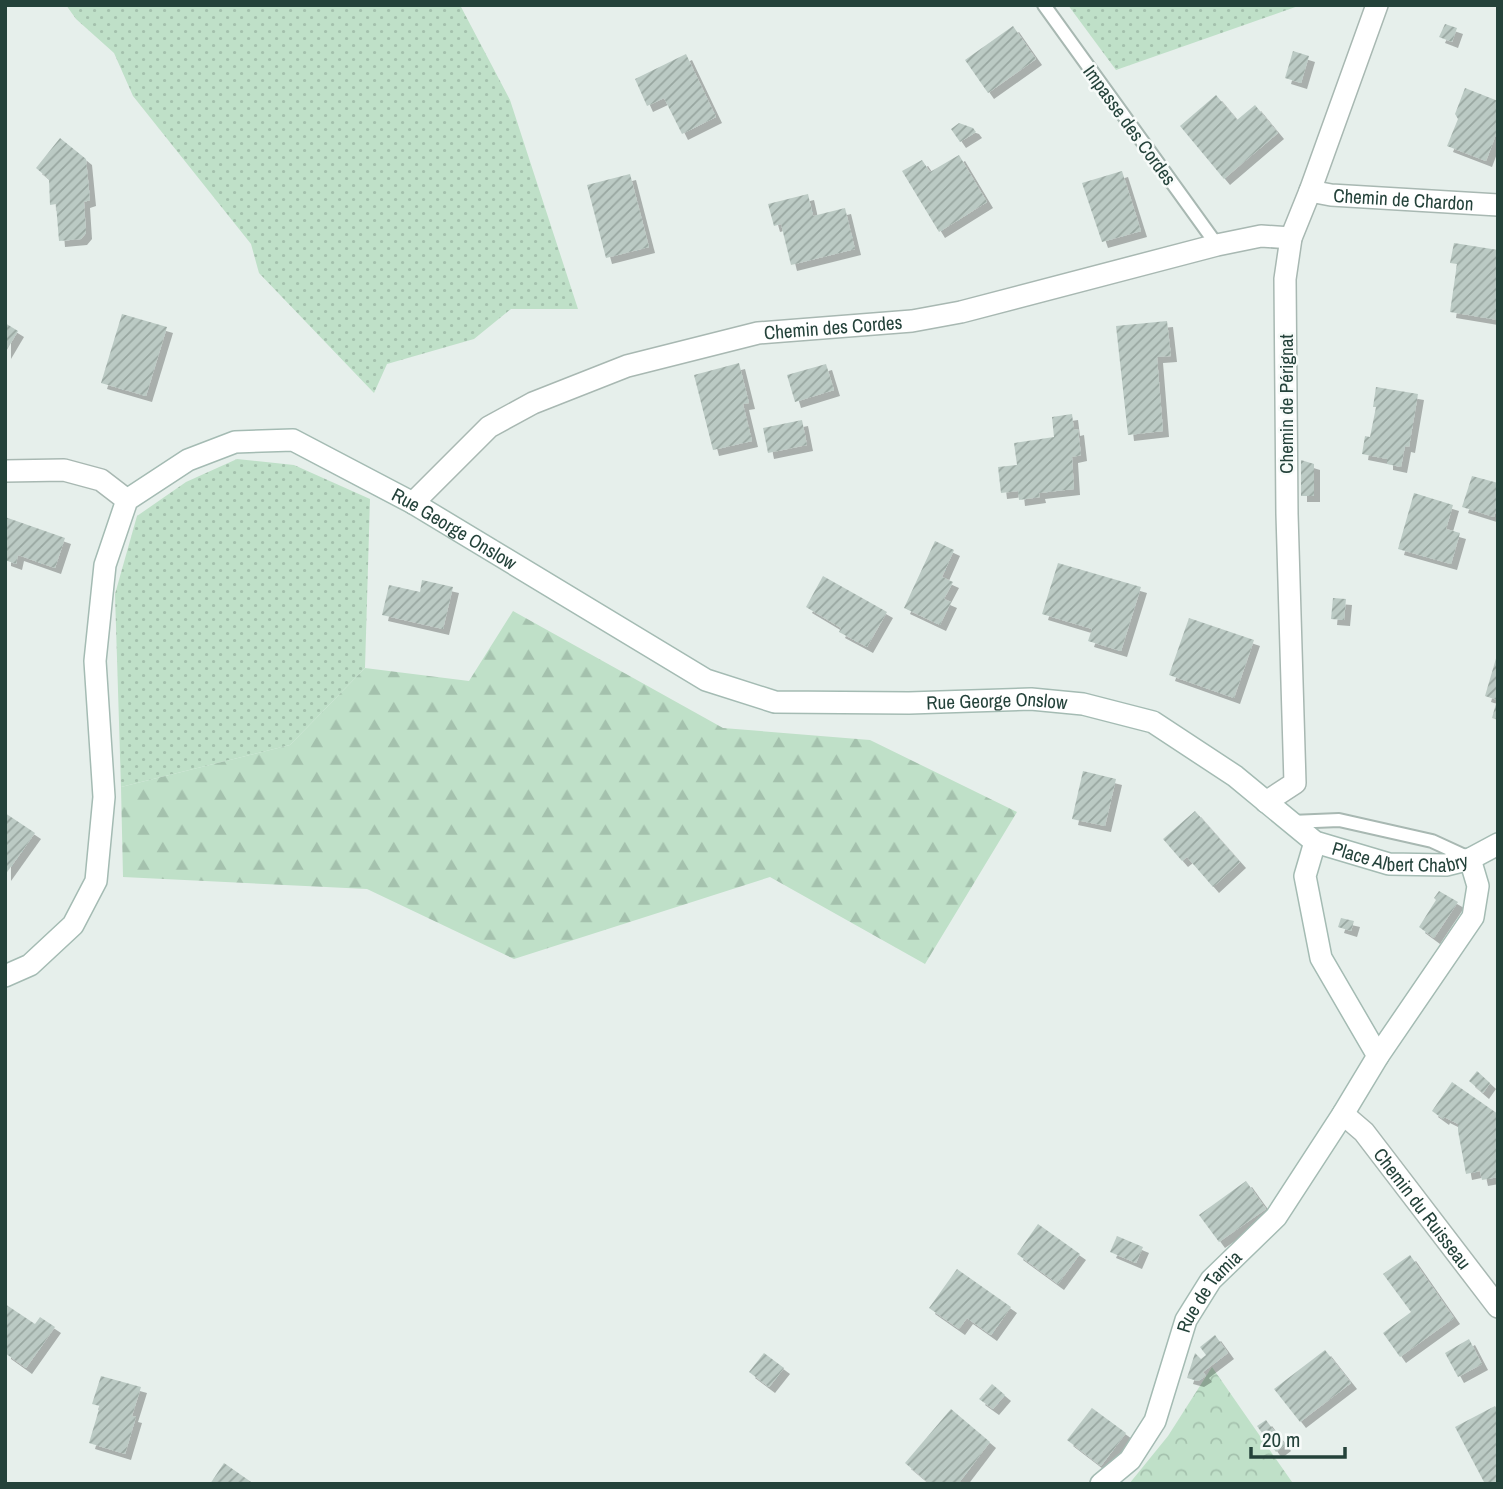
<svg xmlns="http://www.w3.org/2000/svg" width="1503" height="1489" font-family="'Archivo Narrow',sans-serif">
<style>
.grass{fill:url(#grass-dots)}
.forest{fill:url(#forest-firs)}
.park{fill:url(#park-crowns)}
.building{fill:url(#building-hatch);filter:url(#shadow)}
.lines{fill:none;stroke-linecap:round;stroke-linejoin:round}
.lane-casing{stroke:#a8b8b2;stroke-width:16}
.street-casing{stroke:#a8b8b2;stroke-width:24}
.secondary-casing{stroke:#a4bbb3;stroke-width:24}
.lane{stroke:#fff;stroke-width:12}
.street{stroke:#fff;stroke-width:21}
.secondary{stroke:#fff;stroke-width:21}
.labels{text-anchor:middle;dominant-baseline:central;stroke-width:5;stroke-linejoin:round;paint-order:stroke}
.street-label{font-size:19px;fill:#24423a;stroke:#f7fbf9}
</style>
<defs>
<pattern id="grass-dots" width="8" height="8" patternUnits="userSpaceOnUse" patternTransform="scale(1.75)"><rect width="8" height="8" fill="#bfe0c8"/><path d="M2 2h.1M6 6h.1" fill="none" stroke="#a4c1ad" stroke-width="1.8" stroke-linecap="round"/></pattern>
<pattern id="forest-firs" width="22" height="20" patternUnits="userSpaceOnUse" patternTransform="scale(1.75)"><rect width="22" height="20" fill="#bfe0c8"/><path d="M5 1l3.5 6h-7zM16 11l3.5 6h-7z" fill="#a4c1ad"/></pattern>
<pattern id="park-crowns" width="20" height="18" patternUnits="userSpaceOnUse" patternTransform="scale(1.75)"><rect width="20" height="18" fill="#bfe0c8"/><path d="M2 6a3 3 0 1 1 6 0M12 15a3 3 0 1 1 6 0" fill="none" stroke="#a4c1ad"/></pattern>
<pattern id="building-hatch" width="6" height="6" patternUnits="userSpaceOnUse" patternTransform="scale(1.75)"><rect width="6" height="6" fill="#bbcac4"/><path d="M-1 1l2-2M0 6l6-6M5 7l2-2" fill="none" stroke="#98a6a0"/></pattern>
<filter id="shadow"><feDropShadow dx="6" dy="6" stdDeviation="0" flood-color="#0004"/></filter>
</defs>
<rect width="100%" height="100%" fill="#e6efeb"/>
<g class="grass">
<path d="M66,5H460L510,100L578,309H511L474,339L387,364L374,393L259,273L251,244L133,96L114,53L76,19Z"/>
<path d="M1068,5H1301L1116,70Z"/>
<path d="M237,459L294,465L370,499L365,668L290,745L121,787L115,594L137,516L186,482Z"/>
</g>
<path class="forest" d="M513,611L723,728L870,740L1017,812L925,964L770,877L514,959L367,889L123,877L121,787L290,745L365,668L469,681Z"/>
<path class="park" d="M1212,1367L1292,1482L1289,1484H1129L1168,1436Z"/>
<g class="building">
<path d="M1445,24L1457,28L1452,42L1439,37Z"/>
<path d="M1013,26L1036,59L988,93L965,60Z"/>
<path d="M1293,51L1309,56L1301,83L1285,78Z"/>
<path d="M686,54L716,117L682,134L664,98L647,106L635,79Z"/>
<path d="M1465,88L1498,101V129L1486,161L1447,146L1458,119L1455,114Z"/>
<path d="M1216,95L1237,120L1255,105L1278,133L1224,179L1180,126Z"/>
<path d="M959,123L973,128L976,132L960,142L951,129Z"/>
<path d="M60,138L86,159L90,200L84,202L86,233L81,239L59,241L56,204L50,205L49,179L36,168Z"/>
<path d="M959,155L987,202L939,232L902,171L922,160L930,172Z"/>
<path d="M1122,171L1141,231L1102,242L1082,183Z"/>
<path d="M630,174L649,247L606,258L587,185Z"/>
<path d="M808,194L813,216L845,208L855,249L791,265L781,224L774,226L768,204Z"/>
<path d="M1454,243L1498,250V320L1450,312L1457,264L1450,263Z"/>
<path d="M122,314L167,327L146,396L101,383Z"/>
<path d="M1167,321L1171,356L1157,357L1163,431L1128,435L1116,326Z"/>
<path d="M5,323L18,331L5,353Z"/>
<path d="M739,363L749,403L743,404L752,441L713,450L694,375Z"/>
<path d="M826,364L834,390L795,402L787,375Z"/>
<path d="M1376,387L1418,394L1409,447L1405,446L1401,467L1387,464V459L1362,454L1365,436L1370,437L1376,407H1373Z"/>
<path d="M1072,414L1074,430L1078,429L1081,455L1072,457L1074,489L1039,493L1040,497L1019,500L1018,491L1001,493L998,467L1017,465L1014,443L1054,437L1052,417Z"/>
<path d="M802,420L807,445L768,453L763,428Z"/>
<path d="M1301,460L1314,464V496H1301Z"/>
<path d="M1472,476L1498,483V504L1494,517L1462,507Z"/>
<path d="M1414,493L1453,505L1446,529L1460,533L1451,564L1398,549Z"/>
<path d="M5,517L65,538L55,568L18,555L16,564L5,560Z"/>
<path d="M935,541L954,550L942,577L953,582L944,599L951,602L940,625L904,608Z"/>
<path d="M1058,563L1141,587L1121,651L1088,641L1092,629L1042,614Z"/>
<path d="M823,576L887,612L867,647L839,632L841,628L806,607Z"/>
<path d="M422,580L453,587L443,629L382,615L389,585L420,592Z"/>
<path d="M1333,598L1346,599L1344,620L1331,619Z"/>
<path d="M1189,618L1254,640L1234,698L1169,675Z"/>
<path d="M1497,655H1498V720L1492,718L1497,700L1485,696Z"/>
<path d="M1083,771L1116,779L1105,826L1072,819Z"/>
<path d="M1195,811L1240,862L1213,887L1187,857L1182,861L1163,839Z"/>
<path d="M5,813L35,833L5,875Z"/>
<path d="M1439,891L1458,902L1434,938L1419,927L1436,900L1434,898Z"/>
<path d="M1341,918L1354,921L1351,931L1338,927Z"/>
<path d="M1477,1071L1490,1083L1483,1093L1469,1081Z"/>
<path d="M1452,1082L1498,1114V1177L1482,1180L1480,1171L1466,1174L1458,1131V1124L1444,1117L1443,1119L1432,1111Z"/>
<path d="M1246,1181L1266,1209L1219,1242L1199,1215Z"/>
<path d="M1038,1224L1080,1254L1058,1284L1017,1254Z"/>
<path d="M1117,1236L1143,1247L1136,1263L1110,1252Z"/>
<path d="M1410,1255L1454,1318L1400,1357L1383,1333L1411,1312L1383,1274Z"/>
<path d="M957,1269L1011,1307L991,1335L967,1318L959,1329L929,1308Z"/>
<path d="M5,1304L35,1324L40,1317L55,1327L26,1368L5,1353Z"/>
<path d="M1215,1335L1228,1353L1203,1372L1206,1376L1198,1381L1187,1378L1195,1353L1201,1359L1206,1355L1200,1347Z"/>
<path d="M1469,1339L1482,1364L1458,1377L1445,1353Z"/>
<path d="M1325,1350L1351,1383L1300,1422L1274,1389Z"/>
<path d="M764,1353L784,1368L769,1387L749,1372Z"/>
<path d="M101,1376L141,1387L132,1416L136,1417L125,1454L89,1443L100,1406L92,1404Z"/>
<path d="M992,1384L1005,1395L993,1409L979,1399Z"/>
<path d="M1495,1406L1498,1411V1484H1485L1455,1427Z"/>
<path d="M1092,1408L1126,1433L1101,1466L1067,1440Z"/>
<path d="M951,1409L990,1442L958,1484H930L905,1463Z"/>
<path d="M1266,1420L1285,1445L1276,1452L1257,1426Z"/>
<path d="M224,1463L254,1484H210Z"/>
</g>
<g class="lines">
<g class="lane-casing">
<g id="lane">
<path d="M1044,5L1217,245"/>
<path d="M1291,822L1339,820L1432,841L1469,858"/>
</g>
</g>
<g class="street-casing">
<g id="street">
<path id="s1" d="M1310,191L1331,195L1498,205"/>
<path d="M5,471L64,470L101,480L127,500"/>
<path id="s2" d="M413,503L489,427L533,403L627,366L758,333L912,321L961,312L1217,245L1261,236L1291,238"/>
<path d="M1266,802L1295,783L1287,514L1285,279L1291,238L1310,191L1377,5"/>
<path id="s3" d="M1343,1114L1364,1132L1498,1307"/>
</g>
</g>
<g class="secondary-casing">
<g id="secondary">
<path d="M1315,842L1305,876L1321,958L1378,1056"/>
<path id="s4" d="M5,976L30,965L73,925L96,881L104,797L95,661L105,565L127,500L188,460L235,442L293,440L413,503L706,680L775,702L909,703L1031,699L1083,704L1153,722L1235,776L1315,842L1389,864L1446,865L1470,859L1498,844"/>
<path id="s5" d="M1101,1484L1130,1460L1155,1421L1186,1320L1211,1280L1276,1217L1343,1114L1378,1056L1473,917L1478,886L1470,859"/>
</g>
</g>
<use href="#lane" class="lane"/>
<use href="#street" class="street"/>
<use href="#secondary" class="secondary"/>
</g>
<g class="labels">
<g class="street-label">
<text transform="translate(1130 125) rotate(54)">Impasse des Cordes</text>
<text stroke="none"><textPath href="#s1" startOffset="94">Chemin de Chardon</textPath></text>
<text stroke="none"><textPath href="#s2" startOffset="469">Chemin des Cordes</textPath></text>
<text transform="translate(1286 404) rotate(-90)">Chemin de Pérignat</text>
<text stroke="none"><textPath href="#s4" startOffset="887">Rue George Onslow</textPath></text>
<text stroke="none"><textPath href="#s4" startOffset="1475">Rue George Onslow</textPath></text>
<text stroke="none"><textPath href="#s4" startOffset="1923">Place Albert Chabry</textPath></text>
<text stroke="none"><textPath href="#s3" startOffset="124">Chemin du Ruisseau</textPath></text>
<text stroke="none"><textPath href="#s5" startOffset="226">Rue de Tamia</textPath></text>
</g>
</g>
<rect width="1503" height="1489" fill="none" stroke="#24423a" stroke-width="14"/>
<path d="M1251 1447v10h94v-10" fill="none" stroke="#24423a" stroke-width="3.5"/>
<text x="1262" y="1447" font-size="21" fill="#24423a" stroke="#f7fbf9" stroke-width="5" paint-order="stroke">20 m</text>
</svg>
